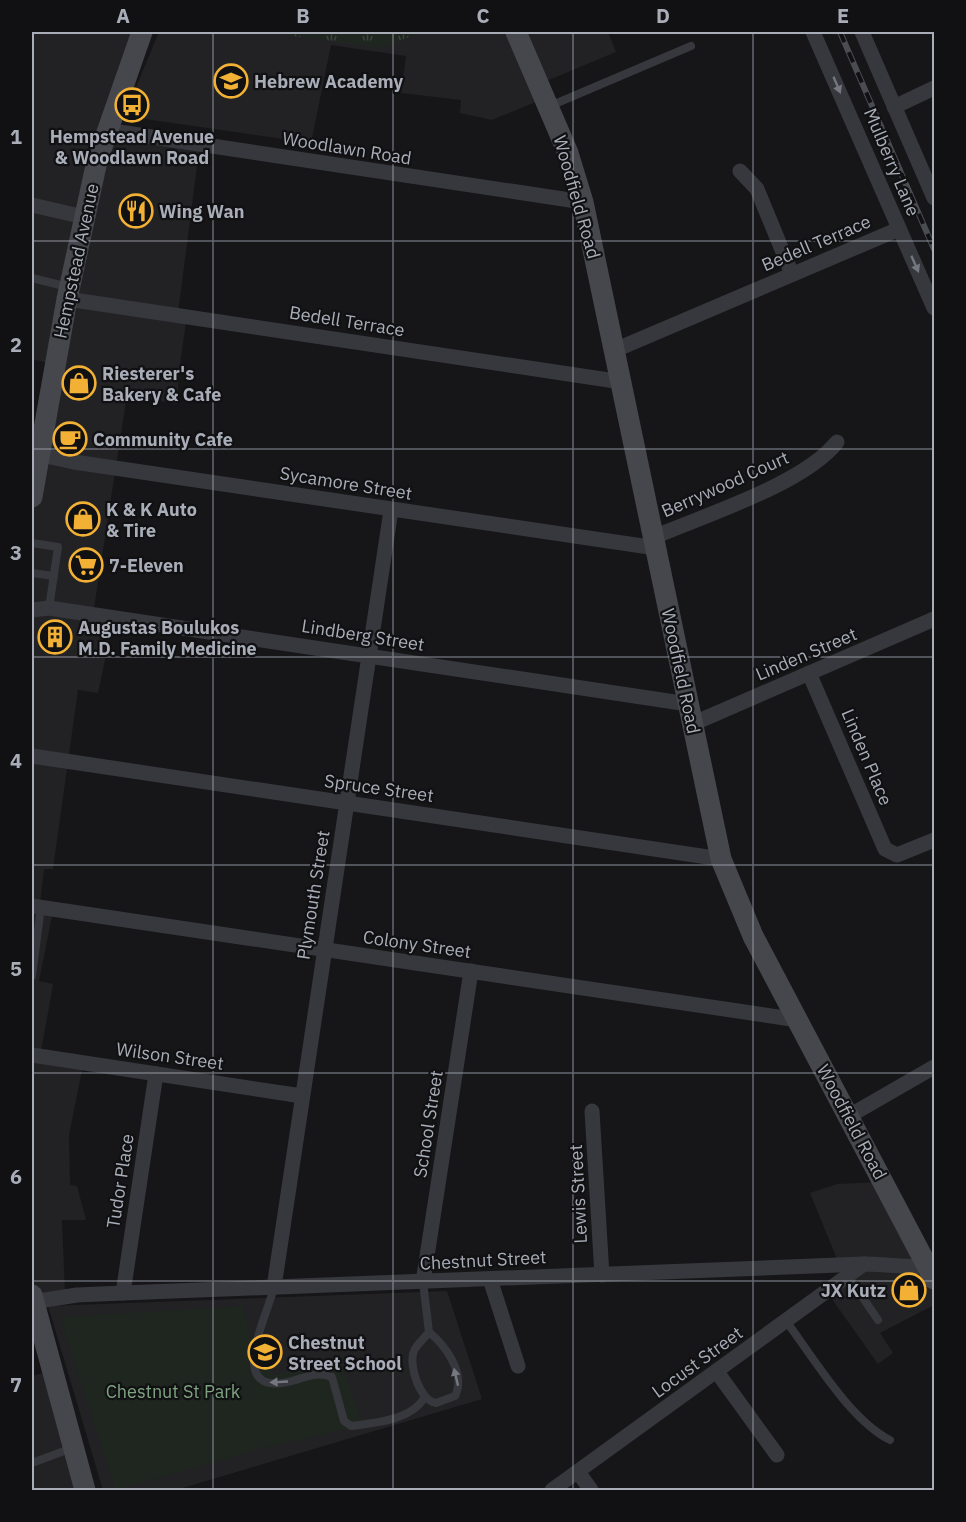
<svg xmlns="http://www.w3.org/2000/svg" width="966" height="1522" font-family="'IBM Plex Sans',sans-serif">
<style>
.built{fill:#222225}
.grass{fill:url(#grass-tufts)}
.park{fill:#1e261f}
.lines{fill:none;stroke-linecap:round;stroke-linejoin:round}
.service{stroke:#37383d;stroke-width:8}
.minor{stroke:#37383d;stroke-width:15}
.secondary{stroke:#45474d;stroke-width:21}
.rail-casing{stroke:#4a4c52;stroke-width:6}
.rail{stroke:#111113;stroke-width:4;stroke-dasharray:11;stroke-linecap:butt}
.oneway{fill:#757881}
.grid{fill:none;stroke:#a8adb8;stroke-width:1.5;stroke-opacity:0.55}
.labels{text-anchor:middle;dominant-baseline:central;stroke-width:4.5;stroke-linejoin:round;paint-order:stroke}
.poi-label{font-size:18px;font-weight:bold;fill:#a8adb8;stroke:#111113;text-anchor:start}
.street-label{font-size:18px;fill:#a8adb8;stroke:#111113}
.park-label{font-size:18px;fill:#7fa381;stroke:#111113}
.neatline{fill:none;stroke:#a8adb8;stroke-width:2}
.grid-label{font-size:20px;text-anchor:middle;font-weight:bold;fill:#a8adb8}
</style>
<defs>
<pattern id="grass-tufts" width="24" height="20" patternUnits="userSpaceOnUse" patternTransform="scale(1.5)"><rect width="24" height="20" fill="#1e261f"/><path d="M3 7l-1-3M5 7V3M7 7l1-3M15 17l-1-3M17 17v-4M19 17l1-3" fill="none" stroke="#3c433d"/></pattern>
</defs>
<rect width="100%" height="100%" fill="#161618"/>
<g class="built">
<path d="M32,32H145L105,128L200,143L178,313L187,315L179,372L177,404L127,395L94,608L115,613L98,693L78,690L53,869H44L40,904L54,906L39,981L53,984L41,1052L84,1060L69,1135L70,1185L77,1186L86,1220H62L65,1294L32,1300V488L52,364L32,359Z"/>
<path d="M159,32H608L616,52L537,85L543,99L492,120L460,113L461,100L401,93L406,56L331,45L311,143L124,116Z"/>
<path d="M882,1182L934,1282V1305L880,1333L893,1353L878,1364L827,1292L865,1264H839L810,1193L837,1184Z"/>
<path d="M447,1291L482,1399L176,1490H103L48,1306Z"/>
<path d="M50,1371L82,1490H32V1376Z"/>
</g>
<path class="grass" d="M280,32H421L382,48L279,34Z"/>
<path class="park" d="M243,1306L251,1339L260,1338L273,1375L340,1359L363,1425L264,1448L116,1490L60,1317Z"/>
<g class="lines">
<g class="service">
<path d="M550,106L691,46"/>
<path d="M32,278L68,287"/>
<path d="M32,543L58,547L49,608"/>
<path d="M32,573L54,576"/>
<path d="M32,976L41,907"/>
<path d="M848,1276L878,1320"/>
<path d="M423,1282L429,1332C446,1346 466,1374 455,1396L436,1403C420,1401 408,1365 414,1351C416,1345 425,1338 429,1332"/>
<path d="M274,1287C268,1315 223,1399 292,1381C306,1377 318,1371 332,1377L344,1421L351,1426C375,1423 411,1420 424,1398"/>
<path d="M786,1321C813,1357 850,1420 890,1440"/>
<path d="M32,1463L72,1448"/>
</g>
<g class="minor">
<path d="M813,32L934,308"/>
<path d="M862,32L934,198"/>
<path d="M894,107L934,88"/>
<path d="M106,130L583,202"/>
<path d="M740,171L757,189L792,274"/>
<path d="M32,205L84,217"/>
<path d="M67,299L622,382"/>
<path d="M615,350L899,229"/>
<path d="M32,453L74,462L656,548"/>
<path d="M654,537C705,515 804,484 837,442"/>
<path d="M32,610L49,608L688,704"/>
<path d="M809,673L885,849L897,855L934,840"/>
<path d="M692,724L934,619"/>
<path d="M32,756L721,859"/>
<path d="M32,906L798,1020"/>
<path d="M32,1055L302,1096"/>
<path d="M592,1111L602,1275"/>
<path d="M849,1116L934,1067"/>
<path d="M490,1279L518,1366"/>
<path d="M423,1282L471,971"/>
<path d="M274,1287L391,510"/>
<path d="M123,1293L156,1074"/>
<path d="M32,1302L77,1295L123,1293L864,1264C879,1264 926,1269 934,1265"/>
<path d="M717,1372L777,1455"/>
<path d="M578,1472L591,1490"/>
<path d="M552,1490L864,1264"/>
</g>
<g class="secondary">
<path d="M516,32L568,153L583,202L721,859L753,936L934,1279"/>
<path d="M32,497L67,299L97,161L142,32"/>
<path d="M32,1295L85,1490"/>
</g>
<g class="rail-casing">
<path id="rail" d="M840,32L934,249"/>
</g>
<use href="#rail" class="rail"/>
</g>
<defs><path id="oneway-solid" d="M-6-.8H1V-3.2L6.5 0L1 3.2V.8H-6Z" transform="scale(1.5)"/></defs>
<g class="oneway">
<use href="#oneway-solid" transform="translate(837 85) rotate(67)"/>
<use href="#oneway-solid" transform="translate(915 264) rotate(66)"/>
<use href="#oneway-solid" transform="translate(456 1377) rotate(-103)"/>
<use href="#oneway-solid" transform="translate(279 1382) rotate(177)"/>
</g>
<path class="grid" d="M213,32V1490M393,32V1490M573,32V1490M753,32V1490M32,241H934M32,449H934M32,657H934M32,865H934M32,1073H934M32,1281H934"/>
<defs>
<g id="school-ring" transform="scale(1.725)"><circle r="9.5" fill="#111113" stroke="#f2b134" stroke-width="1.5"/><path d="M0-5L7-2L0 1L-7-2ZM-4 1L0 2.5L4 1V4Q0 6-4 4Z" fill="#f2b134"/></g>
<g id="bus-ring" transform="scale(1.725)"><circle r="9.5" fill="#111113" stroke="#f2b134" stroke-width="1.5"/><path d="M-5-6H5V4H4V6H2V4H-2V6H-4V4H-5ZM-3.5-4V0h7V-4ZM-3.5 1.2v1.5H-2V1.2ZM2 1.2v1.5H3.5V1.2Z" fill="#f2b134"/></g>
<g id="restaurant-ring" transform="scale(1.725)"><circle r="9.5" fill="#111113" stroke="#f2b134" stroke-width="1.5"/><path d="M-5-6h1v4h1v-4h1v4h1v-4h1v5L-1.5 .5V6h-2V.5L-5-1ZM5-6V6H3V1.5H1.5Q1.5-4 5-6Z" fill="#f2b134"/></g>
<g id="shop-ring" transform="scale(1.725)"><circle r="9.5" fill="#111113" stroke="#f2b134" stroke-width="1.5"/><path d="M-5-2.5h2.3a2.7 3.5 0 0 1 5.4 0H5L5.5 6h-11ZM-1.5-2.5h3a1.5 2.3 0 0 0-3 0Z" fill="#f2b134"/></g>
<g id="cafe-ring" transform="scale(1.725)"><circle r="9.5" fill="#111113" stroke="#f2b134" stroke-width="1.5"/><path d="M-5.5-4.5H6V0H3Q3 3.5 0 3.5H-2.5Q-5.5 3.5-5.5 0ZM3-3.2v2h1.7v-2ZM-6 4.5H4V6H-6Z" fill="#f2b134"/></g>
<g id="supermarket-ring" transform="scale(1.725)"><circle r="9.5" fill="#111113" stroke="#f2b134" stroke-width="1.5"/><path d="M-6-5.5h2.5l.6 2H6L4.5 2H-2.5L-4.4-4H-6ZM-1.5 3.2a1.3 1.3 0 1 0 .1 0ZM3 3.2a1.3 1.3 0 1 0 .1 0Z" fill="#f2b134"/></g>
<g id="building-ring" transform="scale(1.725)"><circle r="9.5" fill="#111113" stroke="#f2b134" stroke-width="1.5"/><path d="M-4-6H4V6H1V3H-1V6H-4ZM-2.5-4.3h1.7v1.8h-1.7ZM.8-4.3h1.7v1.8H.8ZM-2.5-1h1.7V.8h-1.7ZM.8-1h1.7V.8H.8Z" fill="#f2b134"/></g>
</defs>
<g fill-rule="evenodd">
<use href="#school-ring" x="231" y="81"/>
<use href="#bus-ring" x="132" y="105"/>
<use href="#restaurant-ring" x="136" y="211"/>
<use href="#shop-ring" x="79" y="383"/>
<use href="#cafe-ring" x="70" y="439"/>
<use href="#shop-ring" x="83" y="519"/>
<use href="#supermarket-ring" x="86" y="565"/>
<use href="#building-ring" x="55" y="637"/>
<use href="#shop-ring" x="909" y="1290"/>
<use href="#school-ring" x="265" y="1352"/>
</g>
<g class="labels">
<g class="poi-label">
<text x="254" y="81">Hebrew Academy</text>
<text x="132" y="136" text-anchor="middle">Hempstead Avenue<tspan x="132" dy="21">&amp; Woodlawn Road</tspan></text>
<text x="159" y="211">Wing Wan</text>
<text x="102" y="373">Riesterer's<tspan x="102" dy="21">Bakery &amp; Cafe</tspan></text>
<text x="93" y="439">Community Cafe</text>
<text x="106" y="509">K &amp; K Auto<tspan x="106" dy="21">&amp; Tire</tspan></text>
<text x="109" y="565">7-Eleven</text>
<text x="78" y="627">Augustas Boulukos<tspan x="78" dy="21">M.D. Family Medicine</tspan></text>
<text x="886" y="1290" text-anchor="end">JX Kutz</text>
<text x="288" y="1342">Chestnut<tspan x="288" dy="21">Street School</tspan></text>
</g>
<g class="street-label">
<text transform="translate(347 148) rotate(9)">Woodlawn Road</text>
<text transform="translate(892 162) rotate(67)">Mulberry Lane</text>
<text transform="translate(577 197) rotate(74)">Woodfield Road</text>
<text transform="translate(816 243) rotate(-23)">Bedell Terrace</text>
<text transform="translate(76 261) rotate(-78)">Hempstead Avenue</text>
<text transform="translate(347 321) rotate(9)">Bedell Terrace</text>
<text transform="translate(346 483) rotate(9)">Sycamore Street</text>
<text transform="translate(725 484) rotate(-24)">Berrywood Court</text>
<text transform="translate(363 635) rotate(9)">Lindberg Street</text>
<text transform="translate(806 654) rotate(-23)">Linden Street</text>
<text transform="translate(681 671) rotate(78)">Woodfield Road</text>
<text transform="translate(867 757) rotate(67)">Linden Place</text>
<text transform="translate(379 788) rotate(8)">Spruce Street</text>
<text transform="translate(313 895) rotate(-81)">Plymouth Street</text>
<text transform="translate(417 944) rotate(8)">Colony Street</text>
<text transform="translate(170 1056) rotate(8)">Wilson Street</text>
<text transform="translate(852 1122) rotate(62)">Woodfield Road</text>
<text transform="translate(428 1124) rotate(-81)">School Street</text>
<text transform="translate(120 1181) rotate(-81)">Tudor Place</text>
<text transform="translate(578 1194) rotate(-93)">Lewis Street</text>
<text transform="translate(483 1260) rotate(-3)">Chestnut Street</text>
<text transform="translate(697 1362) rotate(-36)">Locust Street</text>
</g>
<g class="park-label">
<text x="173" y="1391">Chestnut St Park</text>
</g>
</g>
<rect width="966" height="1522" fill="none" stroke="#111113" stroke-width="66"/>
<rect x="33" y="33" width="900" height="1456" class="neatline"/>
<g class="grid-label">
<text x="123" y="23">A</text>
<text x="303" y="23">B</text>
<text x="483" y="23">C</text>
<text x="663" y="23">D</text>
<text x="843" y="23">E</text>
<text x="16" y="144">1</text>
<text x="16" y="352">2</text>
<text x="16" y="560">3</text>
<text x="16" y="768">4</text>
<text x="16" y="976">5</text>
<text x="16" y="1184">6</text>
<text x="16" y="1392">7</text>
</g>
</svg>
